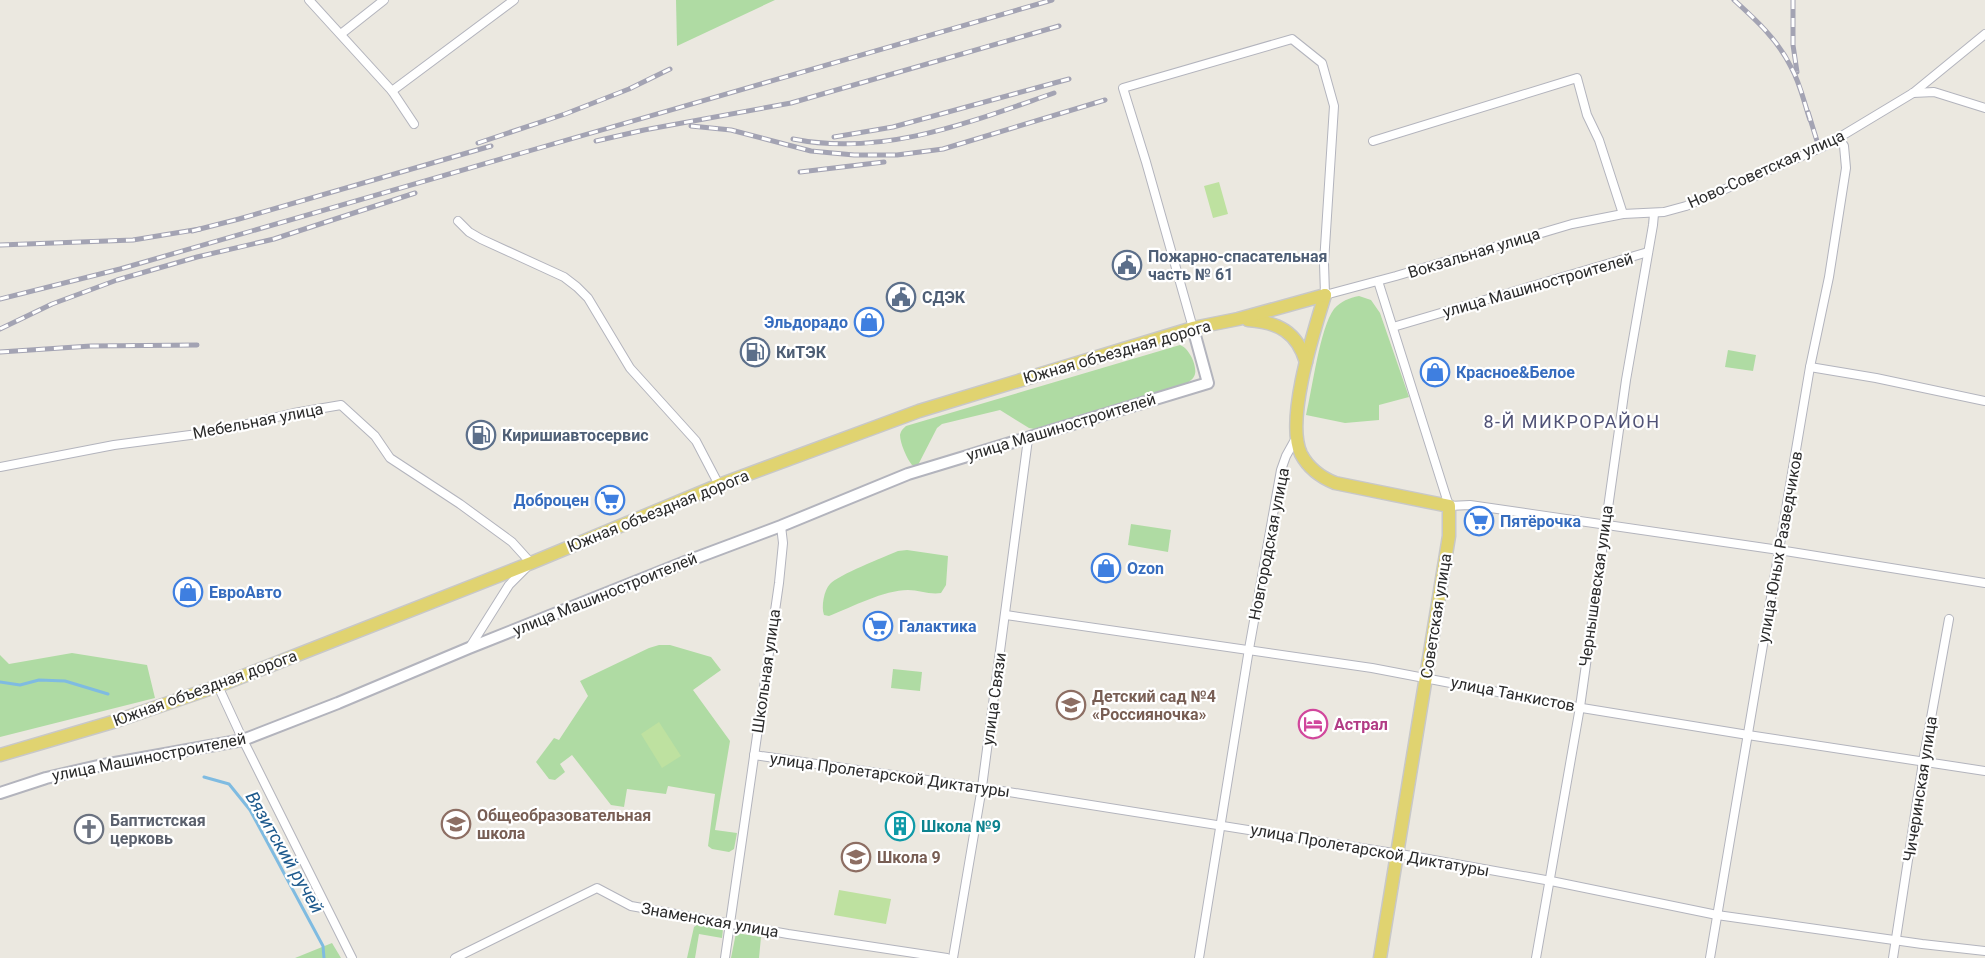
<svg xmlns="http://www.w3.org/2000/svg" width="1985" height="958" font-family="Roboto,sans-serif">
<style>
.green{fill:#afdba3}
.pitch{fill:#bee1a0}
.lines{fill:none;stroke-linecap:round;stroke-linejoin:round}
.stream{stroke:#7fbbe1;stroke-width:3}
.minor-casing{stroke:#b3b4bd;stroke-width:10}
.tertiary-casing{stroke:#b3b4bd;stroke-width:14}
.primary-casing{stroke:#c8c8c8;stroke-width:15}
.minor{stroke:#fff;stroke-width:8}
.tertiary{stroke:#fff;stroke-width:10}
.primary{stroke:#e0d370;stroke-width:12}
.rail-casing{stroke:#a3a3b3;stroke-width:5}
.rail{stroke:#fff;stroke-width:3;stroke-dasharray:9;stroke-linecap:butt}
.labels{text-anchor:middle;dominant-baseline:central;stroke-width:4.5;stroke-linejoin:round;paint-order:stroke}
.street-label{font-size:16px;fill:#2b2b2b;stroke:#fff}
.service-label{font-size:16px;font-weight:bold;fill:#4e5e75;stroke:#fff;text-anchor:start}
.shop-label{font-size:16px;font-weight:bold;fill:#366cbe;stroke:#fff;text-anchor:start}
.education-label{font-size:16px;font-weight:bold;fill:#785e54;stroke:#fff;text-anchor:start}
.hotel-label{font-size:16px;font-weight:bold;fill:#b23c85;stroke:#fff;text-anchor:start}
.worship-label{font-size:16px;font-weight:bold;fill:#5b616d;stroke:#fff;text-anchor:start}
.culture-label{font-size:16px;font-weight:bold;fill:#0d838f;stroke:#fff;text-anchor:start}
.neighbourhood-label{font-size:18px;letter-spacing:1.5px;fill:#515377;stroke:#fff}
.water-label{font-size:18px;font-style:italic;fill:#1e5a8d;stroke:#fff}
</style>
<rect width="100%" height="100%" fill="#ebe8e0"/>
<g class="green">
<path d="M676,0H775L677,46Z"/>
<path d="M1359,296L1371,300L1380,313L1409,397L1379,405V420L1345,423L1306,415C1312,391 1320,327 1334,309C1341,301 1349,298 1359,296Z"/>
<path d="M1180,345C1189,348 1197,365 1195,374C1194,379 1188,382 1185,385L1039,430L1029,428L1000,410L942,424L937,428L918,465H912C907,459 900,443 900,435C901,430 903,429 906,426Z"/>
<path d="M1728,350L1756,355L1753,371L1725,367Z"/>
<path d="M1131,524L1171,530L1168,552L1128,545Z"/>
<path d="M907,550L948,556L946,585L941,593C930,595 919,590 908,590C884,590 852,607 829,616L824,615C821,607 824,590 830,584C838,575 884,557 898,551Z"/>
<path d="M659,645H670L711,657L721,670L693,690L730,741L715,830L737,833L734,849L729,852L712,849L708,846L715,794L668,786L666,794L627,789L624,807L611,805L572,755L560,764L565,772L555,780L549,779L536,762L554,738L559,740L588,696L580,681L649,648Z"/>
<path d="M72,653L147,665L155,698L0,737V655L9,664Z"/>
<path d="M893,669L922,672L920,691L891,688Z"/>
<path d="M700,923L720,927L723,929L722,938L699,934L695,958H687L694,927Z"/>
<path d="M736,933L761,937L759,958H731Z"/>
<path d="M332,943L341,958H295Z"/>
</g>
<g class="pitch">
<path d="M1219,182L1228,214L1213,218L1204,186Z"/>
<path d="M659,722L681,756L662,768L641,734Z"/>
<path d="M839,890L891,899L886,924L834,915Z"/>
</g>
<g class="lines">
<g class="stream">
<path d="M0,682L20,685L39,680L65,681L108,694"/>
<path d="M204,777L229,784L250,810L323,946L324,958"/>
</g>
<g class="minor-casing">
<g id="minor">
<path d="M309,0L392,91L414,124"/>
<path d="M341,34L384,0"/>
<path d="M392,91L514,0"/>
<path d="M1913,93L1934,92L1985,108"/>
<path d="M1373,141L1577,78L1587,115L1599,140L1623,214"/>
<path d="M458,221L469,232L481,239L564,277L577,287L588,298L630,368L696,441L719,485"/>
<path d="M1378,281L1449,506L1470,505L1779,550L1985,583"/>
<path d="M1393,327L1648,252"/>
<path d="M1193,328L1146,162L1123,88L1292,39L1322,63L1334,106L1324,263L1325,295L1396,276L1572,224L1623,214L1664,212L1686,206L1825,146L1913,93L1985,34"/>
<path d="M1810,367L1876,378L1985,401"/>
<path d="M0,467L114,445L213,432L294,413L341,405L375,436L390,458L460,504L512,542L531,563L509,585L470,647"/>
<path d="M1006,615L1372,668L1582,708L1748,735L1985,771"/>
<path d="M218,686L243,740L352,958"/>
<path d="M754,755L996,790L1406,855L1551,881L1717,915L1922,944L1985,951"/>
<path d="M455,958L597,888L631,906L788,934L947,958"/>
<path d="M725,958L779,583L783,543L781,526"/>
<path d="M953,958L982,787L1028,439"/>
<path d="M1199,958L1249,649L1281,470L1286,456L1296,438"/>
<path d="M1536,958L1580,707L1626,380L1653,225L1654,214"/>
<path d="M1710,958L1810,367L1829,277L1846,168L1844,146L1839,138"/>
<path d="M1893,958L1923,762L1949,619"/>
</g>
</g>
<g class="tertiary-casing">
<path id="tertiary" d="M0,793L46,778L98,766L243,740L338,703L469,648L685,562L781,526L908,474L1208,383L1193,328"/>
</g>
<g class="primary-casing">
<g id="primary">
<path d="M1325,295C1314,331 1285,420 1301,454C1309,469 1320,477 1335,483L1449,506V536L1380,958"/>
<path d="M1248,320C1278,322 1297,332 1306,362"/>
<path d="M0,755L116,721L218,686L531,563L719,485L919,411L1193,328L1238,319L1325,295"/>
</g>
</g>
<use href="#minor" class="minor"/>
<use href="#tertiary" class="tertiary"/>
<use href="#primary" class="primary"/>
<g class="rail-casing">
<g id="rail">
<path d="M1734,0C1756,20 1778,40 1791,67C1800,83 1804,102 1810,120"/>
<path d="M1793,0V45L1797,72"/>
<path d="M1808,112L1817,141"/>
<path d="M691,126L731,130L811,151L854,155H897L943,149L1105,100"/>
<path d="M834,137L893,127L1069,79"/>
<path d="M793,139C884,157 970,122 1054,93"/>
<path d="M596,141L644,130L791,103L1059,26"/>
<path d="M478,143L565,114L629,89L670,69"/>
<path d="M800,172L884,162"/>
<path d="M192,231L239,219L491,146"/>
<path d="M0,245L133,240L200,229"/>
<path d="M0,299L120,269L1052,0"/>
<path d="M0,329L52,304L117,280L197,257L274,239L415,193"/>
<path d="M0,352L91,346L197,345"/>
</g>
</g>
<use href="#rail" class="rail"/>
</g>
<defs>
<g id="civic-ring" transform="scale(1.5)"><circle r="9.5" fill="#fff" stroke="#5c6f8a" stroke-width="1.5"/><path d="M-.6-6.5H3V-4.5H.6V-3L4-1V1h2V6H-6V1h2V-1L-.6-3ZM-1.2 2.5V6h2.4V2.5Z" fill="#5c6f8a"/></g>
<g id="shop-ring" transform="scale(1.5)"><circle r="9.5" fill="#fff" stroke="#3f7fe0" stroke-width="1.5"/><path d="M-5-2.5h2.3a2.7 3.5 0 0 1 5.4 0H5L5.5 6h-11ZM-1.5-2.5h3a1.5 2.3 0 0 0-3 0Z" fill="#3f7fe0"/></g>
<g id="fuel-ring" transform="scale(1.5)"><circle r="9.5" fill="#fff" stroke="#5c6f8a" stroke-width="1.5"/><path d="M-5.5-6h7V0h2V4h1.3V-2.5L3-4.5l.8-.8L6-3V5H2.5V1h-1V6h-7ZM-4.2-4.7v3.2H.2V-4.7Z" fill="#5c6f8a"/></g>
<g id="supermarket-ring" transform="scale(1.5)"><circle r="9.5" fill="#fff" stroke="#3f7fe0" stroke-width="1.5"/><path d="M-6-5.5h2.5l.6 2H6L4.5 2H-2.5L-4.4-4H-6ZM-1.5 3.2a1.3 1.3 0 1 0 .1 0ZM3 3.2a1.3 1.3 0 1 0 .1 0Z" fill="#3f7fe0"/></g>
<g id="school-ring" transform="scale(1.5)"><circle r="9.5" fill="#fff" stroke="#8d6e63" stroke-width="1.5"/><path d="M0-5L7-2L0 1L-7-2ZM-4 1L0 2.5L4 1V4Q0 6-4 4Z" fill="#8d6e63"/></g>
<g id="hotel-ring" transform="scale(1.5)"><circle r="9.5" fill="#fff" stroke="#d1479c" stroke-width="1.5"/><path d="M-6-4.5h1.5V1H6V5H4.5V3h-9V5H-6ZM-4 0a1.8 1.8 0 1 1 3.6 0ZM.5 0V-2.5h3Q6-2.5 6 0Z" fill="#d1479c"/></g>
<g id="building-ring" transform="scale(1.5)"><circle r="9.5" fill="#fff" stroke="#0f9aa8" stroke-width="1.5"/><path d="M-4-6H4V6H1V3H-1V6H-4ZM-2.5-4.3h1.7v1.8h-1.7ZM.8-4.3h1.7v1.8H.8ZM-2.5-1h1.7V.8h-1.7ZM.8-1h1.7V.8H.8Z" fill="#0f9aa8"/></g>
<g id="church-ring" transform="scale(1.5)"><circle r="9.5" fill="#fff" stroke="#6b7280" stroke-width="1.5"/><path d="M-1.2-6h2.4v3.5h3.3v2.4h-3.3V6h-2.4V-.1h-3.3v-2.4h3.3Z" fill="#6b7280"/></g>
</defs>
<g fill-rule="evenodd">
<use href="#civic-ring" x="1127" y="265"/>
<use href="#civic-ring" x="901" y="297"/>
<use href="#shop-ring" x="869" y="322"/>
<use href="#fuel-ring" x="755" y="352"/>
<use href="#shop-ring" x="1435" y="372"/>
<use href="#fuel-ring" x="481" y="435"/>
<use href="#supermarket-ring" x="610" y="500"/>
<use href="#supermarket-ring" x="1479" y="521"/>
<use href="#shop-ring" x="1106" y="568"/>
<use href="#shop-ring" x="188" y="592"/>
<use href="#supermarket-ring" x="878" y="626"/>
<use href="#school-ring" x="1071" y="705"/>
<use href="#hotel-ring" x="1313" y="724"/>
<use href="#school-ring" x="456" y="824"/>
<use href="#building-ring" x="900" y="826"/>
<use href="#church-ring" x="89" y="829"/>
<use href="#school-ring" x="856" y="857"/>
</g>
<g class="labels">
<g class="street-label">
<text transform="translate(1766 169) rotate(-24)">Ново-Советская улица</text>
<text transform="translate(1474 253) rotate(-17)">Вокзальная улица</text>
<text transform="translate(1538 285) rotate(-16)">улица Машиностроителей</text>
<text transform="translate(1117 352) rotate(-16)">Южная объездная дорога</text>
<text transform="translate(258 421) rotate(-11)">Мебельная улица</text>
<text transform="translate(1061 427) rotate(-17)">улица Машиностроителей</text>
<text transform="translate(658 511) rotate(-22)">Южная объездная дорога</text>
<text transform="translate(1269 544) rotate(-79)">Новгородская улица</text>
<text transform="translate(1780 547) rotate(-80)">улица Юных Разведчиков</text>
<text transform="translate(1596 586) rotate(-82)">Чернышевская улица</text>
<text transform="translate(605 594) rotate(-22)">улица Машиностроителей</text>
<text transform="translate(1436 616) rotate(-81)">Советская улица</text>
<text transform="translate(766 671) rotate(-82)">Школьная улица</text>
<text transform="translate(205 688) rotate(-20)">Южная объездная дорога</text>
<text transform="translate(1513 694) rotate(11)">улица Танкистов</text>
<text transform="translate(994 699) rotate(-82)">улица Связи</text>
<text transform="translate(149 757) rotate(-11)">улица Машиностроителей</text>
<text transform="translate(890 775) rotate(8)">улица Пролетарской Диктатуры</text>
<text transform="translate(1920 789) rotate(-81)">Чичеринская улица</text>
<text transform="translate(1370 850) rotate(10)">улица Пролетарской Диктатуры</text>
<text transform="translate(710 920) rotate(10)">Знаменская улица</text>
</g>
<g class="service-label">
<text x="1148" y="256">Пожарно-спасательная<tspan x="1148" dy="18">часть № 61</tspan></text>
<text x="922" y="297">СДЭК</text>
<text x="776" y="352">КиТЭК</text>
<text x="502" y="435">Киришиавтосервис</text>
</g>
<g class="shop-label">
<text x="848" y="322" text-anchor="end">Эльдорадо</text>
<text x="1456" y="372">Красное&amp;Белое</text>
<text x="589" y="500" text-anchor="end">Доброцен</text>
<text x="1500" y="521">Пятёрочка</text>
<text x="1127" y="568">Ozon</text>
<text x="209" y="592">ЕвроАвто</text>
<text x="899" y="626">Галактика</text>
</g>
<g class="education-label">
<text x="1092" y="696">Детский сад №4<tspan x="1092" dy="18">«Россияночка»</tspan></text>
<text x="477" y="815">Общеобразовательная<tspan x="477" dy="18">школа</tspan></text>
<text x="877" y="857">Школа 9</text>
</g>
<g class="hotel-label">
<text x="1334" y="724">Астрал</text>
</g>
<g class="worship-label">
<text x="110" y="820">Баптистская<tspan x="110" dy="18">церковь</tspan></text>
</g>
<g class="culture-label">
<text x="921" y="826">Школа №9</text>
</g>
<g class="neighbourhood-label">
<text x="1572" y="421">8-Й МИКРОРАЙОН</text>
</g>
<g class="water-label">
<text transform="translate(285 852) rotate(60)">Вязитский ручей</text>
</g>
</g>
</svg>
